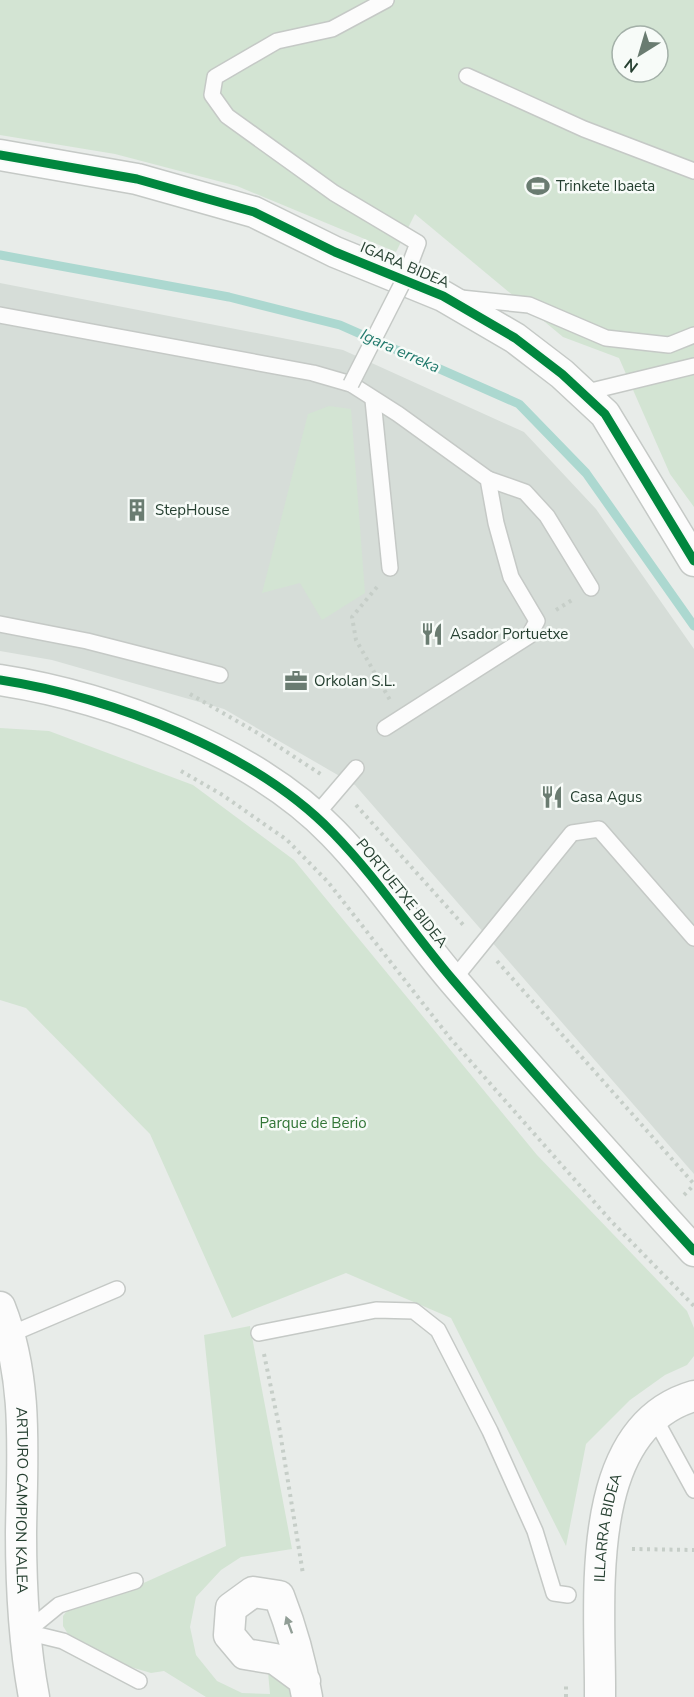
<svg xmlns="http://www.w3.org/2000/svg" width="694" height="1697" font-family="'Nunito Sans',sans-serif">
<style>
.built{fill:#d6ddd8}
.green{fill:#d3e4d3;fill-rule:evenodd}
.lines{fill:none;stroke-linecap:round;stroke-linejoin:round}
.stream{stroke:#acd8d0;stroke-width:9}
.lane-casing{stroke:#c5c9c6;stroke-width:18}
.street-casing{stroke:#c5c9c6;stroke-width:33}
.path{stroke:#c6cec8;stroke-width:4;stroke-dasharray:3 4.5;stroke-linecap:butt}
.lane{stroke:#fcfcfc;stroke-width:15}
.street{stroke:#fcfcfc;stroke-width:30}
.lane-bridge-casing{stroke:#c5c9c6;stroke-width:18;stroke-linecap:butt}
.lane-bridge{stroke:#fcfcfc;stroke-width:15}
.cycleway-casing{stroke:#f7fbf8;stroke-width:13}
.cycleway{stroke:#00873e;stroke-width:9}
.oneway{fill:#919e96}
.labels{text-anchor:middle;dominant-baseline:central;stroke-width:5;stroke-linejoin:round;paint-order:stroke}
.poi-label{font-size:15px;fill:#264031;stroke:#f7fbf8;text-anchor:start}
.street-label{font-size:15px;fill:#264031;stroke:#f7fbf8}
.park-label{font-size:15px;fill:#317536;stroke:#f7fbf8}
.water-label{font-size:16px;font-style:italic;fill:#227a6d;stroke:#f7fbf8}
</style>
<rect width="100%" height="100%" fill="#e8ece9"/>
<path class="built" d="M0,283L343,350L524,432L596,509L694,649V1174L355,785L224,709L52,660L0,651Z"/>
<g class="green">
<path d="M0,0H694V507L670,474L619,358L563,337L415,214L396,252L237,186L115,154L0,135ZM622,36H658V72H622Z"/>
<path d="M329,406L351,409L365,593L322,620L300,583L262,593L308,414Z"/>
<path d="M0,728L49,731L193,785L294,860L537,1155L687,1311L694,1328V1356L687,1365L665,1375L630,1400L586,1444L566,1546L451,1318L346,1273L232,1318L150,1134L26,1008L0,1000Z"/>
<path d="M250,1326L292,1549L241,1557L221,1570L196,1597L190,1627L196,1655L217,1681L242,1693L270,1694L268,1672L293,1690L294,1697H206L164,1671L151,1673L114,1662L68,1634L63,1626V1616L70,1607L128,1590L226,1546L204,1335Z"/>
</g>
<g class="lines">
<path class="stream" d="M0,255L229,297L340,325L519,404L586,473L694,626"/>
<g class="lane-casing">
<g id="lane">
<path d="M386,0L332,29L277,41L215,77L212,95L227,116L334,193L418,243L404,280"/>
<path d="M467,76L584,129L694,171"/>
<path d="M461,298L529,305L606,338L669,345L694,335"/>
<path d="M0,315L313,373L351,384L398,414L488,479L496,523L511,577L537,621L529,636L385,728"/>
<path d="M583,393L694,366"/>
<path d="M373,400L390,568"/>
<path d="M488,479L525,492L547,516L591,588"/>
<path d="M0,624L87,641L220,675"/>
<path d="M315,816L356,768"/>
<path d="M453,980L572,833L599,829L694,938"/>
<path d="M259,1333L376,1310L414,1311L438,1330L490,1431L535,1531L554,1593L568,1595"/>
<path d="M11,1334L117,1289"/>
<path d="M654,1417L694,1490"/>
<path d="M26,1632L63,1641L139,1681"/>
<path d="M26,1632L59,1605L135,1581"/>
</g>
</g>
<g class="street-casing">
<g id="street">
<path d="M0,155L137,179L254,212L335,252L443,296L515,338L562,374L605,414L694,561"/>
<path d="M0,680C110,697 254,751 333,833C377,878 412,932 453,980C532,1072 613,1162 694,1251"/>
<path id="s1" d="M0,1307C29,1380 22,1456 21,1533C21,1587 24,1644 34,1697"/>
<path d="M305,1681L275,1659L245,1654L229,1635L231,1608L253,1592L279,1596C292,1629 301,1662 307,1697"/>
<path id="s2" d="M600,1697C601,1605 580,1429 694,1396"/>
</g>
</g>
<g class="path">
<path d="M377,587L352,617L356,640L390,700"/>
<path d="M556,610L572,600"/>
<path d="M190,694L261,735L322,775"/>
<path d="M181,771L221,794L287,840L328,882L450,1038L611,1221L694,1306"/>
<path d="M356,805L465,927"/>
<path d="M497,961L694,1184"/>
<path d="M684,1195L694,1185"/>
<path d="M264,1354L279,1426L303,1574"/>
<path d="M632,1549L694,1550"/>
<path d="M566,1697V1686"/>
</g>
<use href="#lane" class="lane"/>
<use href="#street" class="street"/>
<g class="lane-bridge-casing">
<path id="lane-bridge" d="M351,384L404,280"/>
</g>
<use href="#lane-bridge" class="lane-bridge"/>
<g class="cycleway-casing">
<g id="cycleway">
<path d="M0,155L137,179L254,212L335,252L443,296L515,338L562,374L605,414L694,561"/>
<path d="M0,680C110,697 254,751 333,833C377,878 412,932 453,980C532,1072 613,1162 694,1251"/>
</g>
</g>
<use href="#cycleway" class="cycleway"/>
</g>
<defs><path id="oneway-solid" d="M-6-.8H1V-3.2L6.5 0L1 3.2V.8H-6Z" transform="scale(1.5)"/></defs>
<use class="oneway" href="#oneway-solid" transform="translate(289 1625) rotate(-110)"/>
<defs>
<g id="stadium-bare" transform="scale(1.8)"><path d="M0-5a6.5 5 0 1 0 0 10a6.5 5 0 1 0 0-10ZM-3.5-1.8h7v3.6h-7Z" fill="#6a7c71" stroke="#f7fbf8" stroke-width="2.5" paint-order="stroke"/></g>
<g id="building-bare" transform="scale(1.8)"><path d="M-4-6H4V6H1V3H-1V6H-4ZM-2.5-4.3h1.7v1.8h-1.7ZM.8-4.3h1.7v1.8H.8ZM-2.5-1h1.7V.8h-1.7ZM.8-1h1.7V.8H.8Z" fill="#6a7c71" stroke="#f7fbf8" stroke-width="2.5" paint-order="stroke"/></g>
<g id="restaurant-bare" transform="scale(1.8)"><path d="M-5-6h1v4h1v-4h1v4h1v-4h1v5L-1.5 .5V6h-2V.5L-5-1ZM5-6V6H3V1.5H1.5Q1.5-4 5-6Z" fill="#6a7c71" stroke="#f7fbf8" stroke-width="2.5" paint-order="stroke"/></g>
<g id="office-bare" transform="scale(1.8)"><path d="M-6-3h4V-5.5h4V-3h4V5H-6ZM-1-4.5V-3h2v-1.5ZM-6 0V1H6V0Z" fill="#6a7c71" stroke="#f7fbf8" stroke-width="2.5" paint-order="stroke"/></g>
</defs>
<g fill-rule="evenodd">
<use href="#stadium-bare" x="538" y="186"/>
<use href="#building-bare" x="137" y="510"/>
<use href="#restaurant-bare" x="432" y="634"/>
<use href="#office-bare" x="296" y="681"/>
<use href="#restaurant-bare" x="552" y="797"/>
</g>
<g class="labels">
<g class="poi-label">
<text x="556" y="186">Trinkete Ibaeta</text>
<text x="155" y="510">StepHouse</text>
<text x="450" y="634">Asador Portuetxe</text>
<text x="314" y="681">Orkolan S.L.</text>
<text x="570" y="797">Casa Agus</text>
</g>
<g class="street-label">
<text transform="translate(405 265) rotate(23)">IGARA BIDEA</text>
<text transform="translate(402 893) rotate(51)">PORTUETXE BIDEA</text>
<text stroke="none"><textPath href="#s1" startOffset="196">ARTURO CAMPION KALEA</textPath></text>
<text stroke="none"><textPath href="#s2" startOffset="170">ILLARRA BIDEA</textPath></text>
</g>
<g class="park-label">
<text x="313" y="1123">Parque de Berio</text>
</g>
<g class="water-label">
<text transform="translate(400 351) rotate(24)">Igara erreka</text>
</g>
</g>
<g transform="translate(640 54) rotate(217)"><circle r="28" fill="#f7fbf8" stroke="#a3b0a8" stroke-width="1.5"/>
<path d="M0-4.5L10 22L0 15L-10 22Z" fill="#6a7c71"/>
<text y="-9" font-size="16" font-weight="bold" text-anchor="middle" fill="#264031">N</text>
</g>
</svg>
